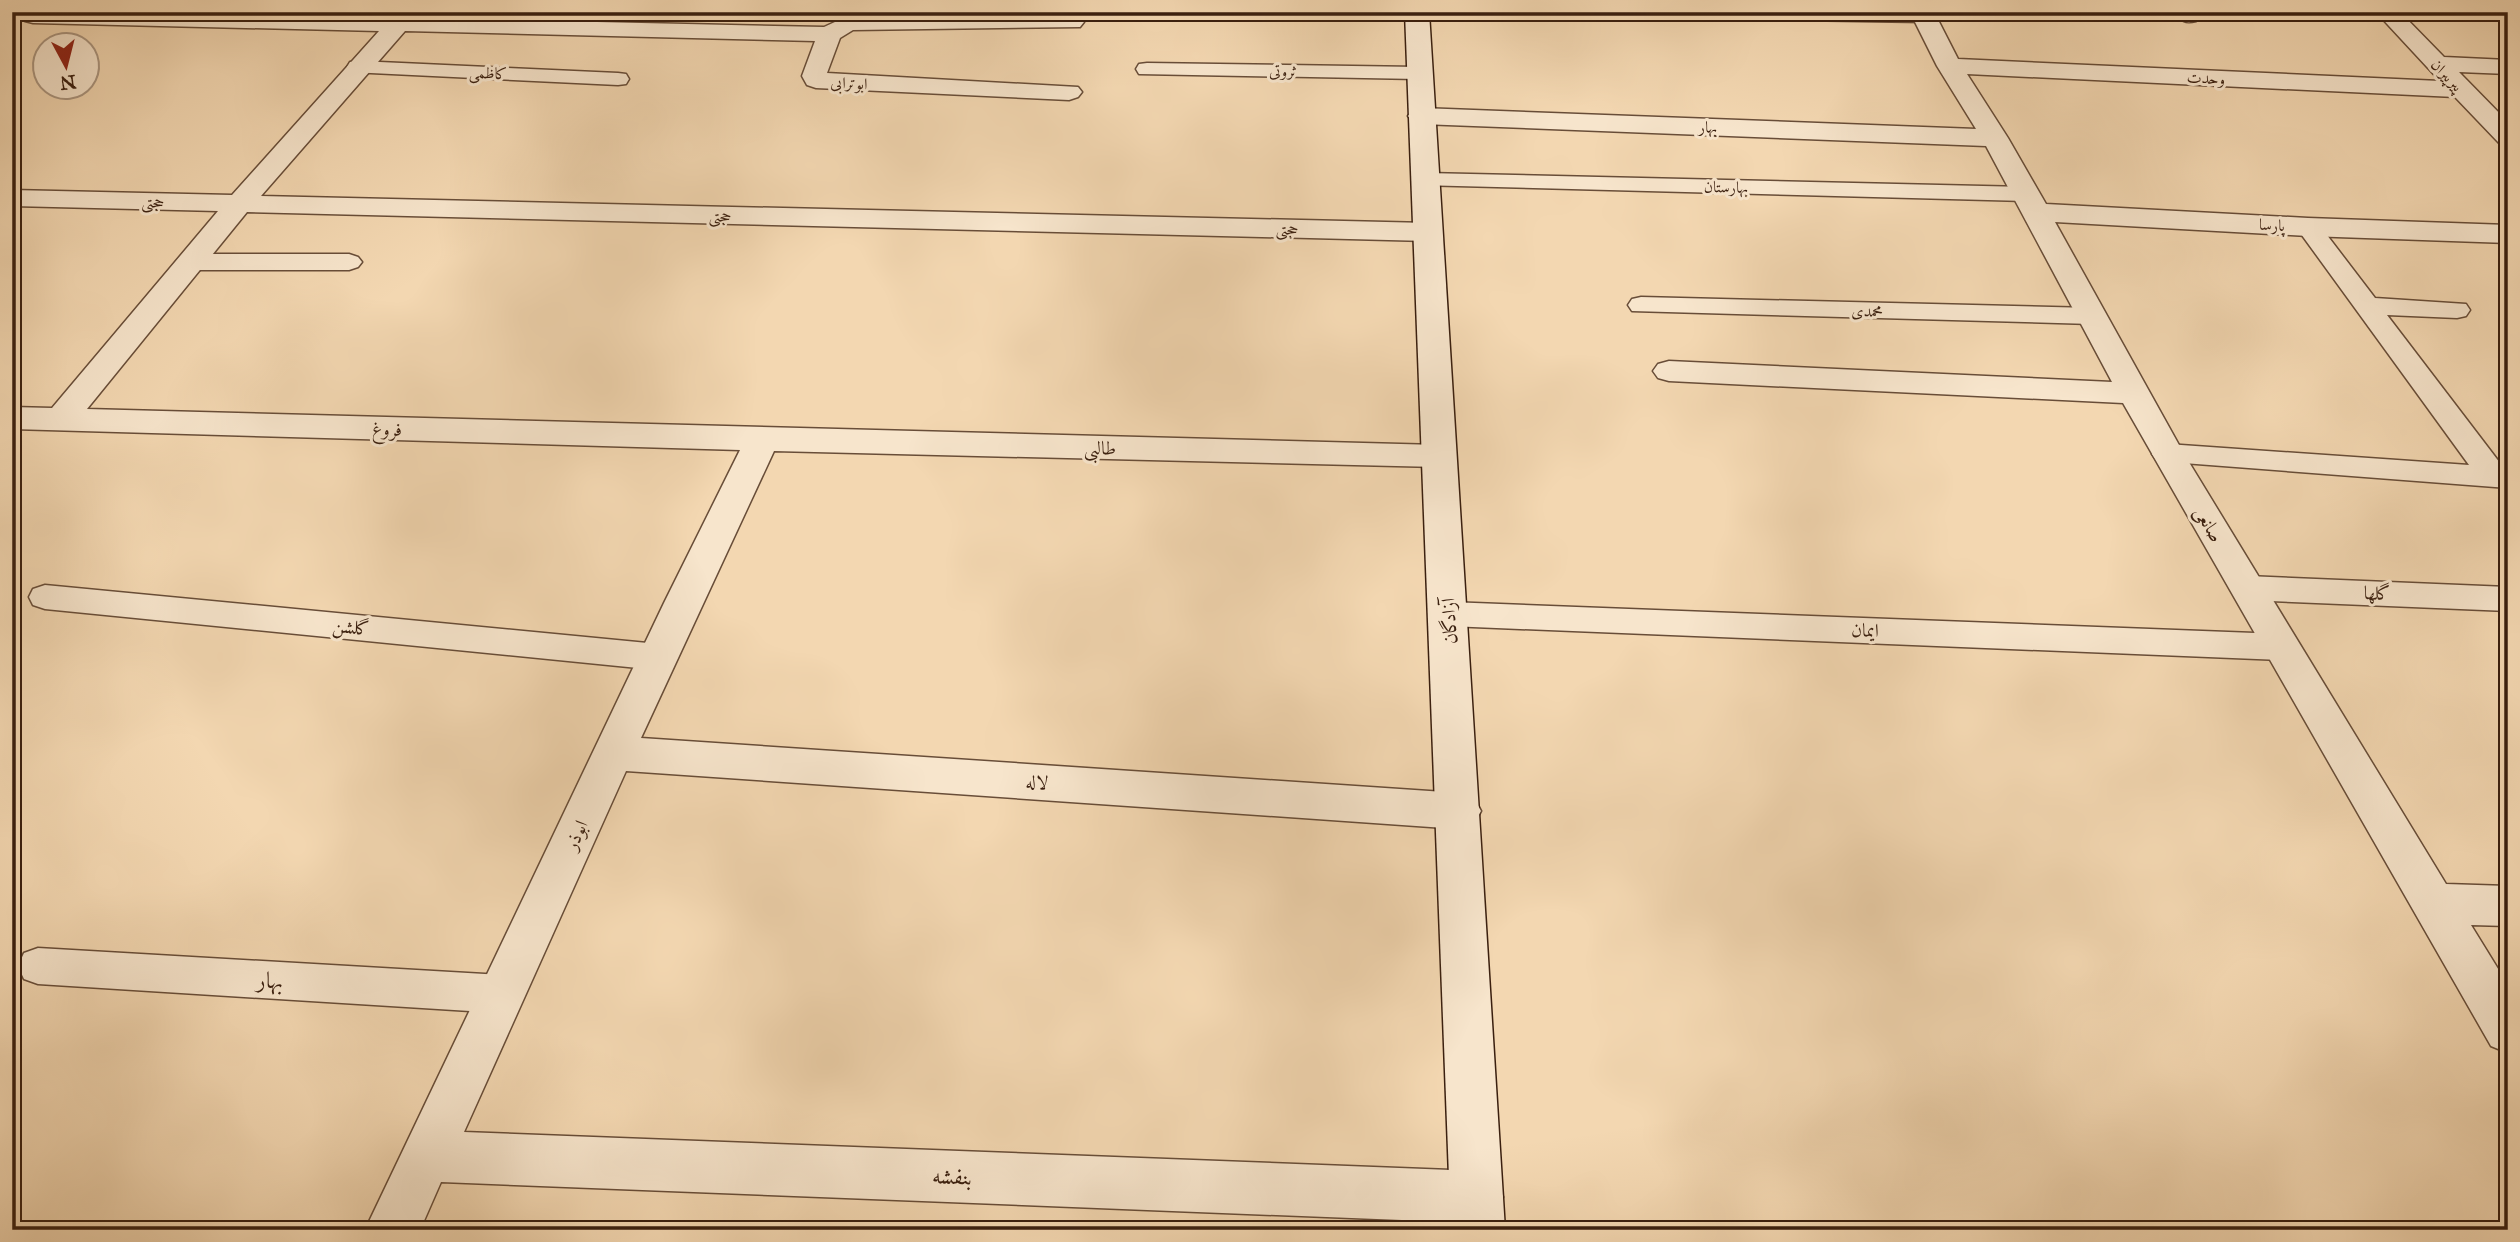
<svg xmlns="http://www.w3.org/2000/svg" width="2520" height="1242" font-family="'IM FELL Great Primer',Amiri,serif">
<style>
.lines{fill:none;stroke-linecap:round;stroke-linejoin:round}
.lane-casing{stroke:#684d38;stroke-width:3}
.street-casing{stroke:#684d38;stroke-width:3}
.secondary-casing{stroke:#3a1f0f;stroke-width:3}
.lane{fill:#f7e5cc;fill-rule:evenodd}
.street{fill:#f7e5cc;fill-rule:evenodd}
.secondary{fill:#f7e5cc;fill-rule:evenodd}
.labels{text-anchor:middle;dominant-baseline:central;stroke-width:6;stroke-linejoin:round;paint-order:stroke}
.far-street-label{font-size:16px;fill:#3a1f0f;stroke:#f7e5cc}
.street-label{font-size:19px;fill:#3a1f0f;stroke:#f7e5cc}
.near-street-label{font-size:23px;fill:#3a1f0f;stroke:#f7e5cc}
</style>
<rect width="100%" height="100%" fill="#f3d7b1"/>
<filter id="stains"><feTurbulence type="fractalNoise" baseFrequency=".00286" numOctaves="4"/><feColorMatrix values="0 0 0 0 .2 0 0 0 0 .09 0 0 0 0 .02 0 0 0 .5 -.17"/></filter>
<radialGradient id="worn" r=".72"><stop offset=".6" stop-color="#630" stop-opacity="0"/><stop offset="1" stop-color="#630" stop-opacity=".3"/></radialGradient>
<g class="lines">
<g class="lane-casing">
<g id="lane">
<path d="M1667,12H1932L1934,16L1931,20L1924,22L1677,18Z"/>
<path d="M2175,12H2196L2199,17L2196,21C2185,24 2181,21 2175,12Z"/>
<path d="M358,61L618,73L626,74L629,79L626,84L618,85L350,72L347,67L350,62Z"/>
<path d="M1147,63L1418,67L1426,68L1429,73L1426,78L1418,79L1139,74L1136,69L1139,64Z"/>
<path d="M1426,173L2026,187L2035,189L2038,194L2035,199L2026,201L1418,185L1414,180L1418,175Z"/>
<path d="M2308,220L2317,222L2375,298L2466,304L2470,310L2466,316L2457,318L2387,315L2503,467L2508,468V488L2157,461L2152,454L2157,447L2167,444L2469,465L2296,227L2299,222Z"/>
<path d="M191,254H349L358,257L362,262L358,267L349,270H191L182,267L178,262L182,257Z"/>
<path d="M1641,297L2092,308L2101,310L2105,316L2101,322L2092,324L1632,311L1628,305L1632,299Z"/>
<path d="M2247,576L2508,587V611L2247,600L2235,596L2231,588L2235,580Z"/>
<path d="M45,585L658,644L670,648L675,657L670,666L658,670L45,609L33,605L29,597L33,589Z"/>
<path d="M1449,602L2281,634L2293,638L2298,647L2293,656L2281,660L1449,626L1437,623L1432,614L1437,605Z"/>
<path d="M38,948L502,975L517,981L523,994L517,1007L502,1013L38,984L24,979L18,966L24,953Z"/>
</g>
</g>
<g class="street-casing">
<g id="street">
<path d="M24,12L392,17L397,12H418L417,18L824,27L848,16L1072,15L1080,17L1084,22L1080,27L853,30L840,38L827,73L1078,87L1082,92L1078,97L1069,100L816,88L807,85L802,76L815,41L405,31L261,196L1428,223L1438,226L1442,232L1438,238L1428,241L247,212L87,409L1438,445L1450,448L1455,456L1450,464L1438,467L774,451L641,738L1459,793L1474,798L1481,811L1474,824L1459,829L626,771L464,1132L1477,1171L1496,1178L1503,1197L1496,1216L1477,1223L441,1182L420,1230H365L664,603L740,450L12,429V407L52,408L218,211L12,206V190L232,195L379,31L33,23L25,21L21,16Z"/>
<path d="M1910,12H1934L1958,59L2440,81L2376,12H2400L2444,57L2508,60V74L2459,72L2508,122V145L2499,143L2455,97L1967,74L2008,138L2046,204L2308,218L2508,225V243L2308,236L2055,222L2184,454L2446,884L2508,886V926L2471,925L2508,985V1053L2491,1046L2123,403L1669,381L1658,378L1653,371L1658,364L1669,361L2112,382L1986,146L1421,124L1412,121L1408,116L1412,111L1421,108L1976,129L1937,66Z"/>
</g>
</g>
<g class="secondary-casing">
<path id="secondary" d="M1405,12H1429L1505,1230H1451Z"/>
</g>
<use href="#lane" class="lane"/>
<use href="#street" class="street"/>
<use href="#secondary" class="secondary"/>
</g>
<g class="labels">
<g class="far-street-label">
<text transform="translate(1283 71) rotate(1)">ثروتی</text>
<text transform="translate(488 73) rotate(3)">کاظمی</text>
<text transform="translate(2447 75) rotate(46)">پیرپیران</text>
<text transform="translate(2206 78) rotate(3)">وحدت</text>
<text transform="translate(849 83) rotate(3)">ابوترابی</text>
<text transform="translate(1708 127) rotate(2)">بهار</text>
<text transform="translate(1726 187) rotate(1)">بهارستان</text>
<text transform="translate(153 202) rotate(2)">حجتی</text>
<text transform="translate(720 216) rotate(1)">حجتی</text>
<text transform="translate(2272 225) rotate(3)">پارسا</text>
<text transform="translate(1287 229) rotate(1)">حجتی</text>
<text transform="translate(1867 311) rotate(1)">محمدی</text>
</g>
<g class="street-label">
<text transform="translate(387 429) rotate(2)">فروغ</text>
<text transform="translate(1100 448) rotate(1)">طالبی</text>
<text transform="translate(2209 524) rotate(59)">صانعی</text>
<text transform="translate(2377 593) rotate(2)">گلها</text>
<text transform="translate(1449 621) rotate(-93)">آزادگان</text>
<text transform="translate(351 627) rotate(6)">گلشن</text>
<text transform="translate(1865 630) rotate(2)">ایمان</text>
<text transform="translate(1037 782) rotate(4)">لاله</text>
<text transform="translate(576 835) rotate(-65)">ابوذر</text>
</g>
<g class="near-street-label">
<text transform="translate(270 980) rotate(3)">بهار</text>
<text transform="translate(952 1176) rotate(2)">بنفشه</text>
</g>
</g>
<rect width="2520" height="1242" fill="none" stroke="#f3d7b1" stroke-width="42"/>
<rect x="14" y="14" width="2492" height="1214" fill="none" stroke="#3a1f0f" stroke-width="3.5"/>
<rect x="21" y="21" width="2478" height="1200" fill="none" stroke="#3a1f0f" stroke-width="2"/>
<g transform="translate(66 66) rotate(173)"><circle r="33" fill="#f7e5cc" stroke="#ab9680" stroke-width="2"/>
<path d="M0-5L12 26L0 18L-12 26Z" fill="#8f2418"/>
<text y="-10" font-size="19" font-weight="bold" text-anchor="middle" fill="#3a1f0f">N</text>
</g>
<rect width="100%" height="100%" filter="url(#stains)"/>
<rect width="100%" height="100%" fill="url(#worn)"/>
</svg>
